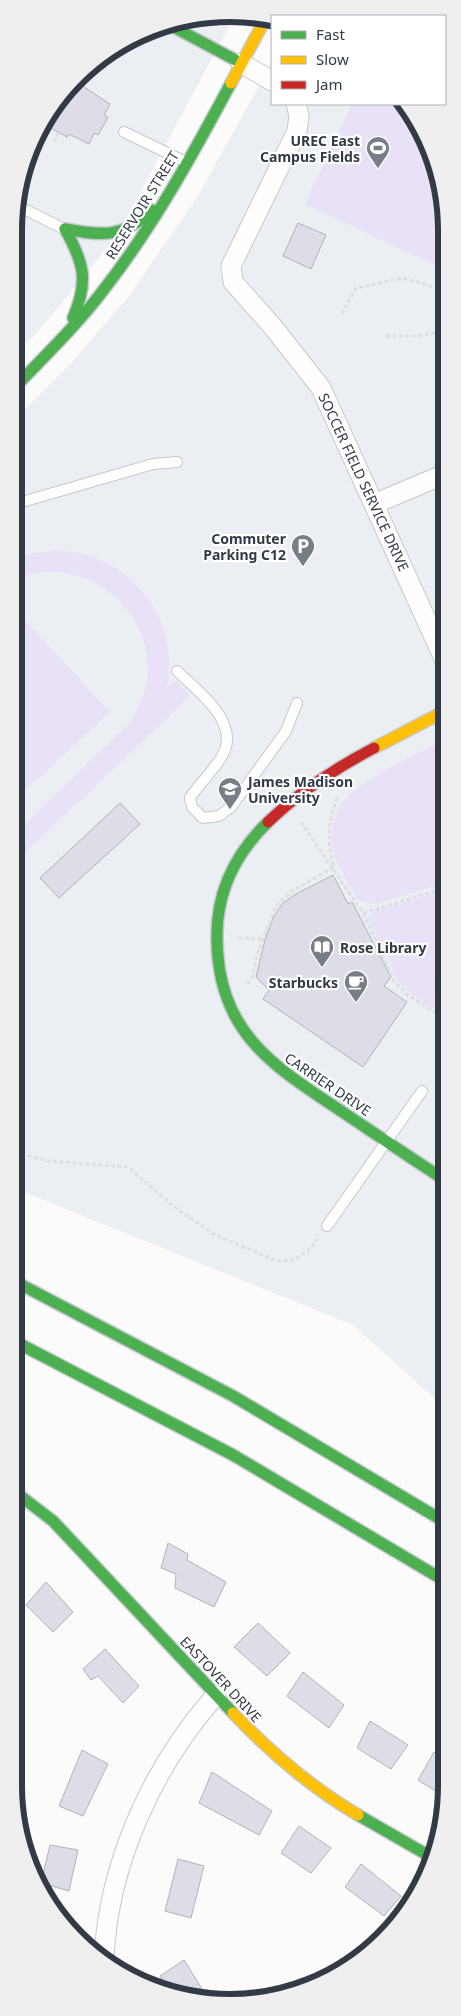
<svg xmlns="http://www.w3.org/2000/svg" width="461" height="2016" font-family="'Noto Sans',sans-serif">
<style>
.built{fill:#ebeef3}
.green{fill:#e8e1f7}
.building{fill:#dcdde6;stroke:#b1b2b7}
.lines{fill:none;stroke-linecap:round;stroke-linejoin:round}
.lane-casing{stroke:#c5c8cd;stroke-width:12}
.street-casing{stroke:#c5c8cd;stroke-width:21}
.fast-casing{stroke:#c5c8cd;stroke-width:14}
.slow-casing{stroke:#c5c8cd;stroke-width:14}
.jam-casing{stroke:#c5c8cd;stroke-width:14}
.path{stroke:#dedfe0;stroke-width:3;stroke-dasharray:4 2.5;stroke-linecap:butt}
.lane{stroke:#fefefe;stroke-width:10}
.street{stroke:#fefefe;stroke-width:19}
.fast{stroke:#4caf50;stroke-width:11}
.slow{stroke:#ffc107;stroke-width:11}
.jam{stroke:#c62828;stroke-width:11}
.labels{text-anchor:middle;dominant-baseline:central;stroke-width:4.5;stroke-linejoin:round;paint-order:stroke}
.poi-label{font-size:14px;font-weight:bold;fill:#313a45;stroke:#fff;text-anchor:end}
.street-label{font-size:14px;fill:#313a45;stroke:#fff}
.rim{fill:none;stroke:#313a45;stroke-width:6}
</style>
<rect width="100%" height="100%" fill="#fbfbfb"/>
<g class="built">
<path d="M234,17L118,234L36,334L15,353L16,202L43,122L99,58L175,21Z"/>
<path d="M272,62V104H403L425,135L445,202V1408L353,1325L14,1188L15,432L20,428L15,424V419L73,361L129,296L198,196Z"/>
</g>
<g class="green">
<path d="M352,104H403L425,135L445,202V270L305,204Z"/>
<path d="M57,550C73,552 88,554 102,561C151,583 177,636 167,688L176,680L190,696L15,862V833L129,724C139,707 148,690 148,670C148,602 79,553 15,579V556Z"/>
<path d="M15,610L110,712L15,799Z"/>
<path d="M445,739V877L438,885L375,904L358,900C349,883 335,864 332,845C330,829 335,809 346,798C369,776 416,754 445,739Z"/>
<path d="M436,893L445,905V952L436,971L434,985L439,1012L410,993L399,982L367,918L377,910Z"/>
</g>
<g class="building">
<path d="M78,83L110,104L104,115L108,117L98,135L94,133L89,144L69,134L67,137L42,123Z"/>
<path d="M298,223L326,235L311,269L283,256Z"/>
<path d="M120,803L140,824L59,898L40,878Z"/>
<path d="M333,875L348,904L352,902L391,977L384,986L407,1002L363,1067L263,999L269,990L256,977L265,940L273,918L283,903L296,894Z"/>
<path d="M168,1543L188,1554L187,1560L226,1582L214,1607L175,1588L176,1574L161,1568Z"/>
<path d="M46,1582L73,1612L53,1632L26,1605Z"/>
<path d="M258,1623L290,1653L267,1676L234,1647Z"/>
<path d="M105,1649L139,1686L123,1703L98,1676L91,1680L83,1669Z"/>
<path d="M303,1672L344,1705L329,1728L287,1696Z"/>
<path d="M370,1721L408,1745L391,1769L357,1748Z"/>
<path d="M82,1750L108,1764L83,1816L59,1806Z"/>
<path d="M434,1752L445,1759V1797L418,1780Z"/>
<path d="M212,1772L272,1811L259,1835L199,1803Z"/>
<path d="M299,1826L331,1848L311,1873L281,1853Z"/>
<path d="M50,1845L78,1850L69,1891L41,1883Z"/>
<path d="M178,1859L204,1866L191,1918L165,1911Z"/>
<path d="M361,1864L401,1896L384,1916L345,1887Z"/>
<path d="M184,1960L209,2000L168,1989L160,1976Z"/>
</g>
<g class="lines">
<g class="lane-casing">
<g id="lane">
<path d="M124,132L186,162"/>
<path d="M16,205L64,229"/>
<path d="M15,504L153,464L177,462"/>
<path d="M177,671C199,692 243,724 221,758C212,772 199,784 190,798L192,807L203,818L219,816L231,807L286,731L297,703"/>
<path d="M327,1226L422,1091"/>
</g>
</g>
<g class="street-casing">
<g id="street">
<path d="M241,63L272,81"/>
<path d="M296,104L299,116L297,131L231,266L233,282L273,327L321,388L445,661"/>
<path d="M374,504L445,474"/>
<path d="M104,1957C109,1862 153,1766 216,1695"/>
</g>
</g>
<g class="fast-casing">
<g id="fast">
<path d="M168,24L241,63"/>
<path d="M65,229C103,236 123,238 152,210"/>
<path d="M65,229C84,263 89,281 73,318"/>
<path d="M15,387C46,355 78,324 105,288C154,225 193,154 231,83"/>
<path d="M268,822C235,854 216,892 217,939C218,1033 273,1066 344,1113C377,1135 411,1158 445,1180"/>
<path d="M14,1281L233,1396L445,1522"/>
<path d="M14,1341L233,1455L445,1581"/>
<path d="M14,1491L53,1521L233,1713"/>
<path d="M358,1815L431,1857"/>
</g>
</g>
<g class="slow-casing">
<g id="slow">
<path d="M231,83L266,18"/>
<path d="M374,748L445,711"/>
<path d="M233,1713C270,1752 312,1788 358,1815"/>
</g>
</g>
<g class="jam-casing">
<path id="jam" d="M268,822C299,792 336,768 374,748"/>
</g>
<g class="path">
<path d="M54,142L59,131"/>
<path d="M342,314L356,288L403,278L445,290"/>
<path d="M386,336H418L445,331"/>
<path d="M301,822L363,913L395,982L406,994L445,1018"/>
<path d="M363,913L445,888"/>
<path d="M238,938L262,939"/>
<path d="M247,984L252,978L258,952L276,906L292,891L334,867C327,838 327,827 337,798L336,796"/>
<path d="M445,1017C441,992 432,985 445,959"/>
<path d="M15,1152L48,1161L128,1167L172,1205L213,1234L277,1261L294,1260L311,1248L320,1236"/>
<path d="M442,1216L445,1212"/>
</g>
<use href="#lane" class="lane"/>
<use href="#street" class="street"/>
<use href="#fast" class="fast"/>
<use href="#slow" class="slow"/>
<use href="#jam" class="jam"/>
</g>
<defs>
<g id="stadium-pin" transform="scale(1.25)"><path d="M0 17L-7.5 6A9.5 9.5 0 1 1 7.5 6Z" fill="#787e85" stroke="#fff"/><path d="M0-5a6.5 5 0 1 0 0 10a6.5 5 0 1 0 0-10ZM-3.5-1.8h7v3.6h-7Z" fill="#fff"/></g>
<g id="parking-pin" transform="scale(1.25)"><path d="M0 17L-7.5 6A9.5 9.5 0 1 1 7.5 6Z" fill="#787e85" stroke="#fff"/><path d="M-3.5-5.5H1a3.5 3.5 0 0 1 0 7H-1V5.5H-3.5ZM-1-3.4V-.6H.8a1.4 1.4 0 0 0 0-2.8Z" fill="#fff"/></g>
<g id="university-pin" transform="scale(1.25)"><path d="M0 17L-7.5 6A9.5 9.5 0 1 1 7.5 6Z" fill="#787e85" stroke="#fff"/><path d="M0-5L7-2L0 1L-7-2ZM-4 1L0 2.5L4 1V4Q0 6-4 4Z" fill="#fff"/></g>
<g id="library-pin" transform="scale(1.25)"><path d="M0 17L-7.5 6A9.5 9.5 0 1 1 7.5 6Z" fill="#787e85" stroke="#fff"/><path d="M-6-4Q-3-5.5-.7-3.5V5Q-3 3-6 4ZM6-4Q3-5.5 .7-3.5V5Q3 3 6 4Z" fill="#fff"/></g>
<g id="cafe-pin" transform="scale(1.25)"><path d="M0 17L-7.5 6A9.5 9.5 0 1 1 7.5 6Z" fill="#787e85" stroke="#fff"/><path d="M-5.5-4.5H6V0H3Q3 3.5 0 3.5H-2.5Q-5.5 3.5-5.5 0ZM3-3.2v2h1.7v-2ZM-6 4.5H4V6H-6Z" fill="#fff"/></g>
</defs>
<g fill-rule="evenodd">
<use href="#stadium-pin" x="378" y="148"/>
<use href="#parking-pin" x="303" y="546"/>
<use href="#university-pin" x="230" y="789"/>
<use href="#library-pin" x="322" y="947"/>
<use href="#cafe-pin" x="356" y="982"/>
</g>
<g class="labels">
<g class="poi-label">
<text x="360" y="140">UREC East<tspan x="360" dy="16">Campus Fields</tspan></text>
<text x="286" y="538">Commuter<tspan x="286" dy="16">Parking C12</tspan></text>
<text x="248" y="781" text-anchor="start">James Madison<tspan x="248" dy="16">University</tspan></text>
<text x="340" y="947" text-anchor="start">Rose Library</text>
<text x="338" y="982">Starbucks</text>
</g>
<g class="street-label">
<text transform="translate(142 205) rotate(-58)">RESERVOIR STREET</text>
<text transform="translate(364 482) rotate(65)">SOCCER FIELD SERVICE DRIVE</text>
<text transform="translate(328 1084) rotate(34)">CARRIER DRIVE</text>
<text transform="translate(221 1679) rotate(47)">EASTOVER DRIVE</text>
</g>
</g>
<path d="M0 0H461V2016H0ZM230 22H230A208 208 0 0 1 438 230V1786A208 208 0 0 1 230 1994H230A208 208 0 0 1 22 1786V230A208 208 0 0 1 230 22Z" fill="#efeff0" fill-rule="evenodd"/>
<path class="rim" d="M230 22H230A208 208 0 0 1 438 230V1786A208 208 0 0 1 230 1994H230A208 208 0 0 1 22 1786V230A208 208 0 0 1 230 22Z"/>
<rect x="271" y="15" width="175" height="90" fill="#ffffff" stroke="#adb0b5"/>
<rect x="281" y="31" width="25" height="8" fill="#4caf50" stroke="#adb0b5"/>
<text x="316" y="40" font-size="15" fill="#313a45">Fast</text>
<rect x="281" y="56" width="25" height="8" fill="#ffc107" stroke="#adb0b5"/>
<text x="316" y="65" font-size="15" fill="#313a45">Slow</text>
<rect x="281" y="81" width="25" height="8" fill="#c62828" stroke="#adb0b5"/>
<text x="316" y="90" font-size="15" fill="#313a45">Jam</text>
</svg>
